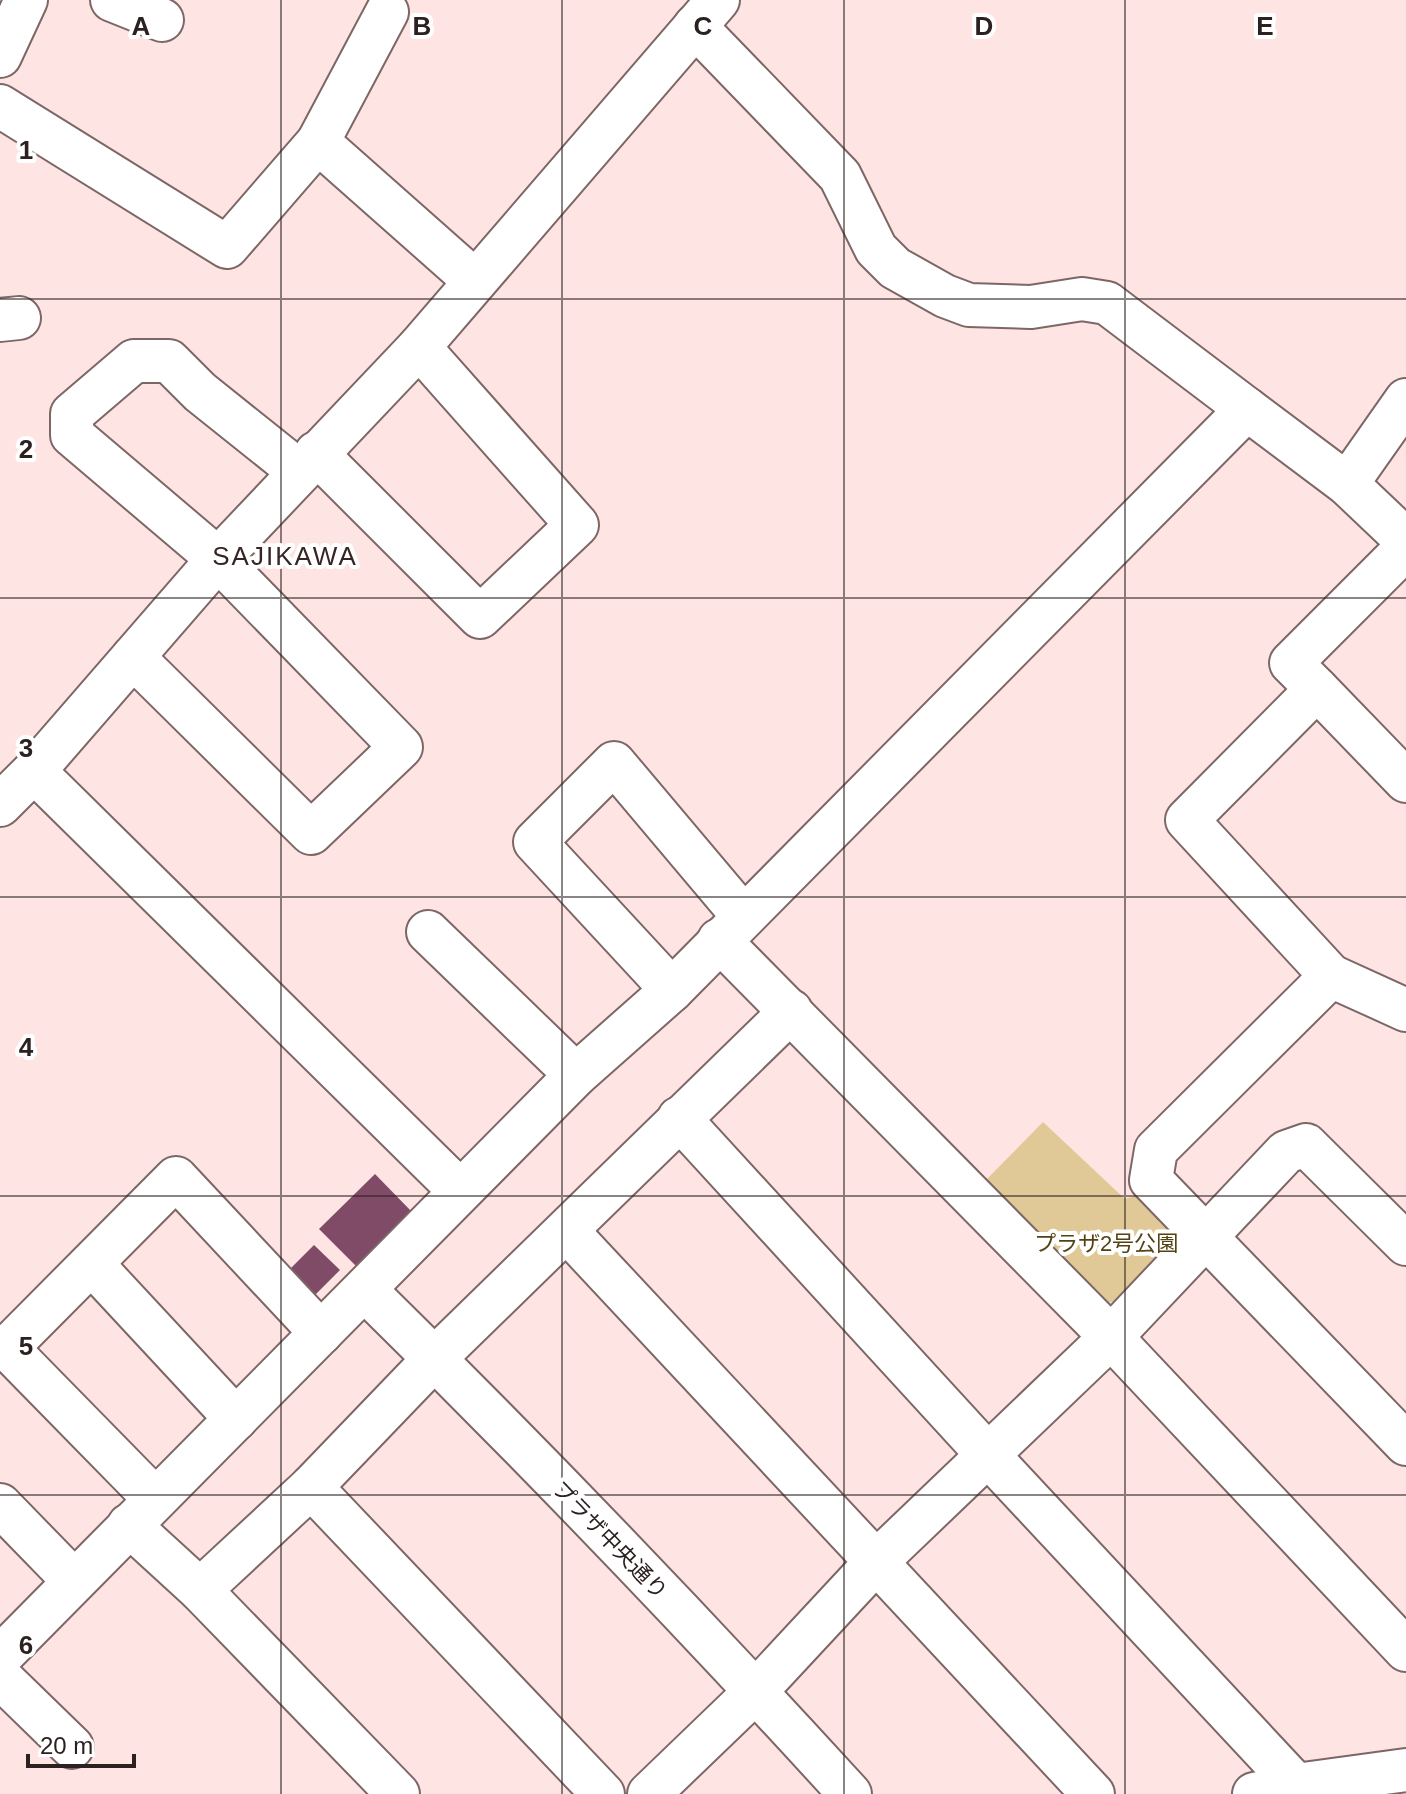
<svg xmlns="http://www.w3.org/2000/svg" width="1406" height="1794" font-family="Arial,'Noto Sans JP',sans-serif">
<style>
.green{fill:#e0c996}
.building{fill:#804b67}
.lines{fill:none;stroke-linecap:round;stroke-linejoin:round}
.minor-casing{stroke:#7d6766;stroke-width:46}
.minor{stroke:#fff;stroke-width:42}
.grid{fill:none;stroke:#2a2120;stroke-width:2;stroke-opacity:0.55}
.labels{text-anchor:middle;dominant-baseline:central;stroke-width:8;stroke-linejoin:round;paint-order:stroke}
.park-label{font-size:22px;fill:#554214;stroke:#fff}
.street-label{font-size:22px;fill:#2a2120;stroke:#fff}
.quarter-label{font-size:26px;letter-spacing:2px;fill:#372524;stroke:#fff}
.grid-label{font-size:26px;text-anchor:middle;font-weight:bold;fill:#2a2120;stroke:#fff;stroke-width:8;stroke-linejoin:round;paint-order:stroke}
</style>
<rect width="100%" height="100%" fill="#fee5e4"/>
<path class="green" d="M1043,1122L1125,1199L1141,1194L1175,1227L1174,1245L1114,1301L1101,1306L981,1185Z"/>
<g class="building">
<path d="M375,1174L412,1212L356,1266L319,1229Z"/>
<path d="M314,1245L340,1270L311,1299L286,1273Z"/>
</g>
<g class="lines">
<g class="minor-casing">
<g id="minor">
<path d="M112,0L162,20"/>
<path d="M695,26L840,176L876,249L895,268L945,296L969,305L1031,307L1082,299L1107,303L1247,409"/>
<path d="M0,56L26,0"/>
<path d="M0,106L227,247L318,142L387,12"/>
<path d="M318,142L475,281"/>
<path d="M0,320L19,318"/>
<path d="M316,453L480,617L577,525L419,347"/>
<path d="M1347,484L1406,400"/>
<path d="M133,657L311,833L401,747L218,559L72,435V414L134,361H169L200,392L300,472"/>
<path d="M1317,689L1291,663L1406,548"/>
<path d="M34,771L460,1191"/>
<path d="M0,805L34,771L218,559L419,347L718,0"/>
<path d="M428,932L576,1075"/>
<path d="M719,940L1111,1337L1406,1650"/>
<path d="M1331,976L1187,820L1317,689L1406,781"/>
<path d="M672,990L535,842L614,763L743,916"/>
<path d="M1406,1010L1331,976L1156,1150L1151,1180L1406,1444"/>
<path d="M679,1118L987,1454L1296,1785"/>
<path d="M567,1231L1093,1794"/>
<path d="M92,1264L236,1419"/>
<path d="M365,1290C531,1453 693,1622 850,1794"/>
<path d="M311,1487L603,1794"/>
<path d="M155,1499L7,1348L176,1178L321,1333"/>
<path d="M0,1505L74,1581"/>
<path d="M129,1525L200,1590L398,1794"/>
<path d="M200,1590L311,1487L435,1358L791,1011"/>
<path d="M0,1657L576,1075L672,990L1247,409L1347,484L1406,540"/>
<path d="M0,1677L72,1747"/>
<path d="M649,1794L756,1691L876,1562L1111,1337L1286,1152L1306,1145L1406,1244"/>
<path d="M1254,1794L1296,1785L1406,1770"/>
</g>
</g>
<use href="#minor" class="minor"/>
</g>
<path class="grid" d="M281,0V1794M562,0V1794M844,0V1794M1125,0V1794M0,299H1406M0,598H1406M0,897H1406M0,1196H1406M0,1495H1406"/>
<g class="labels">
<g class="park-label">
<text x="1106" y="1243">プラザ2号公園</text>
</g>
<g class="street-label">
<text transform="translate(610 1540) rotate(46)">プラザ中央通り</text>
</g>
<g class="quarter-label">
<text x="285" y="556">SAJIKAWA</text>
</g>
</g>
<g class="grid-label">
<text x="141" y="35">A</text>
<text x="422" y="35">B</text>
<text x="703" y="35">C</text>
<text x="984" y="35">D</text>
<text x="1265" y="35">E</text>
<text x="26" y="159">1</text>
<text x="26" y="458">2</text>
<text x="26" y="757">3</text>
<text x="26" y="1056">4</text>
<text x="26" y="1355">5</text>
<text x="26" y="1654">6</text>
</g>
<path d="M28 1754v12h106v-12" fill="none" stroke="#2a2120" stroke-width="4"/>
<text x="40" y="1754" font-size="24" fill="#2a2120" stroke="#ffffff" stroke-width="6" paint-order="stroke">20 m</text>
</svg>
